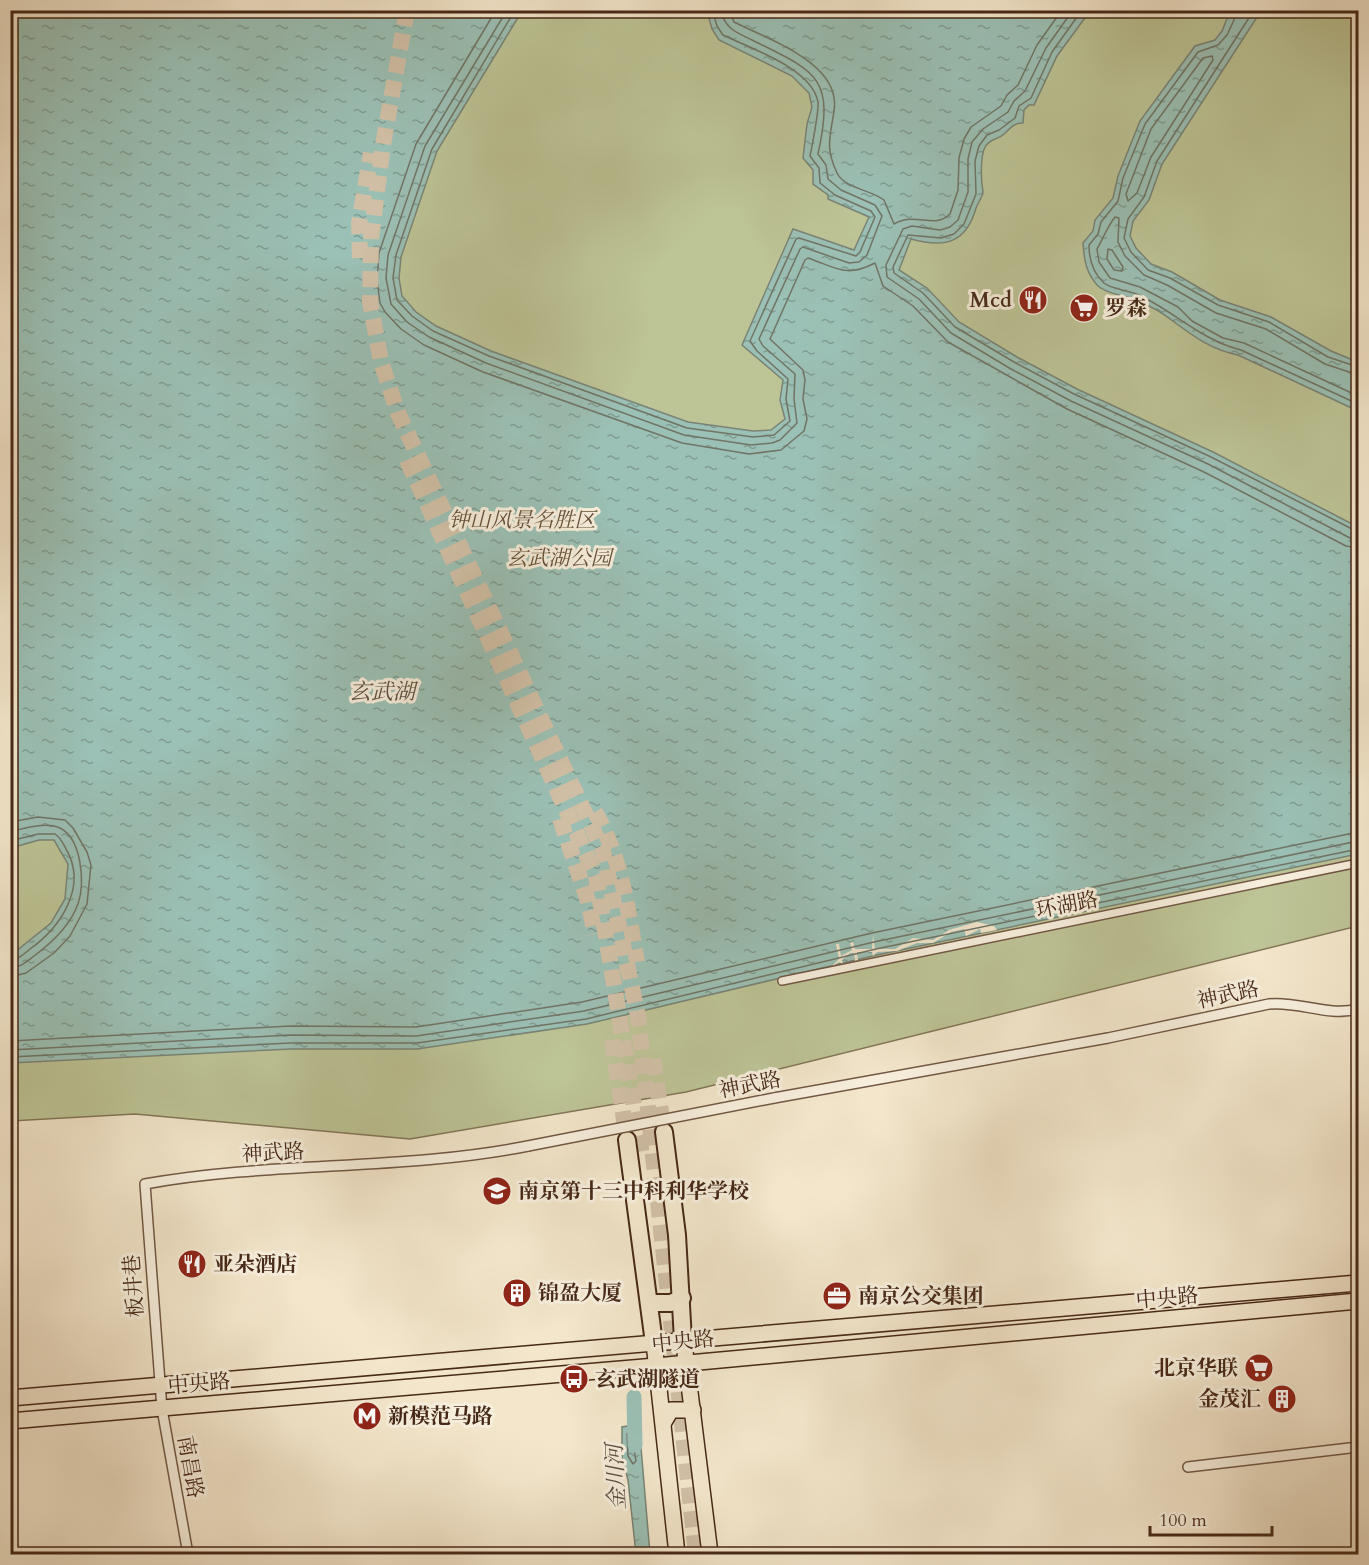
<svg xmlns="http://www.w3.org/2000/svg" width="1369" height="1565" font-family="Cardo,'Noto Serif SC',serif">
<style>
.green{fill:#bdc496;stroke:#827657;stroke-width:1.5}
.water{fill:url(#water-ripples);stroke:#798476;stroke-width:1.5}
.pier{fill:#f3e6cb}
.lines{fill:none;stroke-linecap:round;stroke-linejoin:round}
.shore{stroke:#717466;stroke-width:1.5}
.river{stroke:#9bc0b5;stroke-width:15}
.trunk-tunnel{stroke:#d1c0a7;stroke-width:16;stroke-dasharray:16 8;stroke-linecap:butt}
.pedestrian-casing{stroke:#725845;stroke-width:10}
.minor-casing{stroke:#725845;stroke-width:12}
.primary-casing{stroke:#472918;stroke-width:18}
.trunk-casing{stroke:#472918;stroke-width:20}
.pedestrian{stroke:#f7efdd;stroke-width:7}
.minor{stroke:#f7efdd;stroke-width:9}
.primary{stroke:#f3e6cb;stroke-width:15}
.trunk{stroke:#f3e6cb;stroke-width:16}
.minor-bridge-casing{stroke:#725845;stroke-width:12;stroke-linecap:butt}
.minor-bridge{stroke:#f7efdd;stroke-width:9}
.labels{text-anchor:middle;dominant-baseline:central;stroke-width:6;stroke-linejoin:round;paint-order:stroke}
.poi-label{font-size:21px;font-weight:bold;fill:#472918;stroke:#f7efdd;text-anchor:start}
.park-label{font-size:21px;font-style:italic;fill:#645038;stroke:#f7efdd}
.street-label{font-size:21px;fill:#472918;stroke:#f7efdd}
.water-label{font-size:22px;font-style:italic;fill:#5c4f3f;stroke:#f7efdd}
</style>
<defs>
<pattern id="water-ripples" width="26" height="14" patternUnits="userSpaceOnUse" patternTransform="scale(1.5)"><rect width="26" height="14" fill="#9bc0b5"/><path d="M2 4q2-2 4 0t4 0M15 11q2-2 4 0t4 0" fill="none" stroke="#809c92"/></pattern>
</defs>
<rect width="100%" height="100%" fill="#f3e6cb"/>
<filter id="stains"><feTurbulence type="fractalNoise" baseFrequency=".00333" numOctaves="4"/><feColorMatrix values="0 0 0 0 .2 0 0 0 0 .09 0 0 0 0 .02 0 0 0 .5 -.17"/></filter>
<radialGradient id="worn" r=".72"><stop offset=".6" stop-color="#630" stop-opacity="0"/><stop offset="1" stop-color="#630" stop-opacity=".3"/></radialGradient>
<path class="green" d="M11,11H1358V926L686,1092L410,1139L135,1114L11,1121Z"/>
<g class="water">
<path d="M11,11H522L437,151L401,257L399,278L402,296L416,312L436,326L491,351L688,422L753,431L771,430L785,419L780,400L783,380L742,345L793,229L854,250L869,217L828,199V195L813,184V170L803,158L807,124L812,107L809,93L792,76L719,40L712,29L707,11H1090L1057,56L1034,105H1029L1024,110L1023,123C1013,123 1011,128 1004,134C998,140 990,138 985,147C980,157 981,181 983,192C983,196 978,203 976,208C966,244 944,248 911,239L899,270L927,288L959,322L1017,357L1077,389L1213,452L1358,527V854L877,955L587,1024L417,1049H291L11,1063L10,956L51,923L65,899L68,864L54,840H39L11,848Z"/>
<path d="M1230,11H1261L1162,164L1149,200L1133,221L1130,236L1136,248L1151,264L1172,272L1220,300L1271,317L1331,351L1358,362V411L1238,355C1192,346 1174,313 1133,299C1122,295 1107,294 1098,286C1086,273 1084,260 1083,243L1093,231L1095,220L1113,198L1118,176L1140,121L1195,46L1215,40L1222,31Z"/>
<path d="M639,1424L650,1554H636L628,1480L622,1457V1427Z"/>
</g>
<path class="pier" d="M977,922L994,926L997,930L981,933L980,929L966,936L964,929L951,932L933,943H917L897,951L877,952L873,956L872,952H857L858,960L855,961L854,953H850L842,960L843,964L839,962L829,969L839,959L836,944H839L841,956L852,950L850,943L853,942L855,949H872L873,935L875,949H895L913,938L933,940L949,930Z"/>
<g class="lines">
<g class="shore">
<path d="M496,10L416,144L379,253L377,280L380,303L385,312L401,329L424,345L483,372L682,443L749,454L781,450L804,431L807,419L803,399L805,380L803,370L770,339L805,260L808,258C837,268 846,278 875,263L883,286L913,306L948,342L1067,409L1204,472L1346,546L1358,548"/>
<path d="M507,10L425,146L388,255L386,278L391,304L407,322L429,337L486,363L684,435L751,445L772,443L780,440L797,423L794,399L795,374L763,346L759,339L800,249L803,247L849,263L859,262L867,255L882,216L875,205L841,190L828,179L826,165L818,154C835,77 817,72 752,40C735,32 726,29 720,10"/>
<path d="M515,10L432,149L396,255L393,278L397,300L412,316L433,331L489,356L687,428L753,437L774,435L790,421L786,399L788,379L757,351L750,341L796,239L799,238L856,256L860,252L875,217L871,211L835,195L820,183L819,168L810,156C812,147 819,110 818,102C812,68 751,49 723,35L717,26L712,10"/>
<path d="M729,10L734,22C767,39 842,63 834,111C830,138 825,147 837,173C844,188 871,190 884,200L894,224C916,211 934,230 950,214L958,190L959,158L964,139L971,127L1001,106L1007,95L1018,85L1037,45L1062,10"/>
<path d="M1073,10L1046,48L1025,91L1014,101L1008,112L983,129L972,142L968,159V192L958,220L950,227L940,230L912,226L903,229L886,265L887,277L919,299L951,333L1011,369L1071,401L1208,464L1350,538L1358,539"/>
<path d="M1082,10L1052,52L1031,98L1019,106L1015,118L999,130L987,135L979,146L975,161L976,194L964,224L954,234L941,238L908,235L893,267L894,273L923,293L955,327L1014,362L1074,394L1211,457L1358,532"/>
<path d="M1235,10L1234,20L1227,35L1218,45L1198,52L1145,124L1123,178L1118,201L1101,222L1098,234L1089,245C1089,259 1093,273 1104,283C1113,290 1129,290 1139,295C1175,312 1201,340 1241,350L1358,404"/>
<path d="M1254,10L1157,161L1144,197L1128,219L1124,238L1131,252L1148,270L1170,278L1218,305L1269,322L1328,357L1358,367"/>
<path d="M1212,56L1213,60L1151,157L1137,193L1128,201L1126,194L1151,129L1203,58Z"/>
<path d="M1108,249L1112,250L1123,267L1122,271L1114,270L1107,259Z"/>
<path d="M1358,375L1325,364L1266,329L1216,313L1167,285L1144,275L1125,256L1118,242L1119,218L1115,217C1107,227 1103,239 1097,249L1099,262L1110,278L1140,287L1178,307L1192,321L1223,338L1244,343L1358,396"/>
<path d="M10,822L38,817L65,820L73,828L87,852L91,865L87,904L70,936L54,953L26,973L10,977"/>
<path d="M10,832C23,828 47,821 60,828C82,839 85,883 78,904C70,926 53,942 34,956C27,961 20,968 10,968"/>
<path d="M10,841L38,834H55C61,838 63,843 66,849C88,886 61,927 30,949C24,954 18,960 10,961"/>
<path d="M10,1041L290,1026L416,1027L582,1002L872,933L1358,832"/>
<path d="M10,1050L290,1035L416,1036L584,1011L874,942L1358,841"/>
<path d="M10,1057L291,1043H417L586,1019L876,949L1358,849"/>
<path d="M631,1431L636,1461L633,1464L628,1456L627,1434Z"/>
</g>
<path class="river" d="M634,1397L635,1445"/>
<g class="trunk-tunnel">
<path d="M407,10L383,145L371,238L370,302L381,362L398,413L603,851L638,1016L696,1554"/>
<path d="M360,258L359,223L371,153"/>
<path d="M407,460L596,876L642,1154"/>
<path d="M595,812C622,859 628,910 637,962"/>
<path d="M560,819L588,901L595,934"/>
<path d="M612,1040L627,1140"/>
<path d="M653,1059L664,1132"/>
</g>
<g class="pedestrian-casing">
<path id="pedestrian" d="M782,981L1358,863"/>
</g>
<g class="minor-casing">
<g id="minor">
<path d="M774,1098L1108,1038L1269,1004C1300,1001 1327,1017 1358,1009"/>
<path d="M1188,1467L1358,1447"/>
<path d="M188,1554L162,1409L145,1184C271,1161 402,1171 528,1146"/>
</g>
</g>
<g class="primary-casing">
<g id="primary">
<path d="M654,1343L677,1554"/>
<path d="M685,1352L710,1554"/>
<path d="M10,1398L1358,1283"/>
<path d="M10,1421L656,1366L1358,1301"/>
<path d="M664,1422L671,1410H693"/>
</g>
</g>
<g class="trunk-casing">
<g id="trunk">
<path d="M664,1132L677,1235L683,1340"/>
<path d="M627,1140L654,1343"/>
<path d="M649,1303H671L682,1298"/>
</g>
</g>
<use href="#pedestrian" class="pedestrian"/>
<use href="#minor" class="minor"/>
<use href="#primary" class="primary"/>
<use href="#trunk" class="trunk"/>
<g class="minor-bridge-casing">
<path id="minor-bridge" d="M528,1146L774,1098"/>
</g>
<use href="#minor-bridge" class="minor-bridge"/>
</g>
<defs>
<g id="restaurant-disc" transform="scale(1.5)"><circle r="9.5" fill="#8f2418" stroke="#f7efdd"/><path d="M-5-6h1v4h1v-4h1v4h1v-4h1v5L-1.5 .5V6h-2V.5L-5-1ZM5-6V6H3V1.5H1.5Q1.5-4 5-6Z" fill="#fff"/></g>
<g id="supermarket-disc" transform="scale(1.5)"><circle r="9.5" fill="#8f2418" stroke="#f7efdd"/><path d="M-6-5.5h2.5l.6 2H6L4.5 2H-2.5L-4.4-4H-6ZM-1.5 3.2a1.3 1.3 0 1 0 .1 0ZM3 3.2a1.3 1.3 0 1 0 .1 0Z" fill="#fff"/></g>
<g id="university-disc" transform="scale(1.5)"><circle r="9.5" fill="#8f2418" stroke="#f7efdd"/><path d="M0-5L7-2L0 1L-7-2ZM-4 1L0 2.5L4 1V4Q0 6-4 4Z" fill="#fff"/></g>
<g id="building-disc" transform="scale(1.5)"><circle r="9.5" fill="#8f2418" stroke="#f7efdd"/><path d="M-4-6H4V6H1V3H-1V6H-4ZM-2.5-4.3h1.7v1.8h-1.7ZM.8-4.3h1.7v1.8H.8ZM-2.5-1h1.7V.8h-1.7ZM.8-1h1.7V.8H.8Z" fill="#fff"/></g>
<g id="office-disc" transform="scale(1.5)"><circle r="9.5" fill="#8f2418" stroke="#f7efdd"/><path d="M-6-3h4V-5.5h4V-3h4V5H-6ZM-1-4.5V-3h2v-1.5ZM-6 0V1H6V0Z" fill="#fff"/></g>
<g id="bus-disc" transform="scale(1.5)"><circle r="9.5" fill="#8f2418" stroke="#f7efdd"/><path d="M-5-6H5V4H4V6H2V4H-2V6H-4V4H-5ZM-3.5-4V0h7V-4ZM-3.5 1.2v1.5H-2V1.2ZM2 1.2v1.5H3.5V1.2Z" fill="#fff"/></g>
<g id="metro-disc" transform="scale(1.5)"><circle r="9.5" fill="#8f2418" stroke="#f7efdd"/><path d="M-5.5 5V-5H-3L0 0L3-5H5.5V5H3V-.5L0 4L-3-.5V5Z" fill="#fff"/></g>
</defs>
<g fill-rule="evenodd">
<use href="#restaurant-disc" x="1033" y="300"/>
<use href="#supermarket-disc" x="1084" y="308"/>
<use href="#university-disc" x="497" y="1191"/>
<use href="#restaurant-disc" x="192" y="1264"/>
<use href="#building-disc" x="517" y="1293"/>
<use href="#office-disc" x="837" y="1296"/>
<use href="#supermarket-disc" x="1259" y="1368"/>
<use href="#bus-disc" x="574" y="1379"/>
<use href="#building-disc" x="1282" y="1399"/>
<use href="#metro-disc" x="367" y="1416"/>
</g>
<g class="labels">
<g class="poi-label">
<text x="1012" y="300" text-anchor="end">Mcd</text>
<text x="1105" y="308">罗森</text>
<text x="518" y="1191">南京第十三中科利华学校</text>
<text x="213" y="1264">亚朵酒店</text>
<text x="538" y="1293">锦盈大厦</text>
<text x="858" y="1296">南京公交集团</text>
<text x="1238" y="1368" text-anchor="end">北京华联</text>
<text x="595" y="1379">玄武湖隧道</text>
<text x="1261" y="1399" text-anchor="end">金茂汇</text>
<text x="388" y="1416">新模范马路</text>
</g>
<g class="park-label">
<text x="522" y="520">钟山风景名胜区</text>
<text x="559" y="558">玄武湖公园</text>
</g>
<g class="street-label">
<text transform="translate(1067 905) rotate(-11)">环湖路</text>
<text transform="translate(1228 995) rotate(-12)">神武路</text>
<text transform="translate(750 1085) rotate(-11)">神武路</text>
<text transform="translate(273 1153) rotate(-3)">神武路</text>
<text transform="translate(134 1286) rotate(-94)">板井巷</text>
<text transform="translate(1167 1298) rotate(-5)">中央路</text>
<text transform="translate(683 1342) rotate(-6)">中央路</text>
<text transform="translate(199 1384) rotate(-5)">中央路</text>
<text transform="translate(190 1467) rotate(80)">南昌路</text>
</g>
<g class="water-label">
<text x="382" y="692">玄武湖</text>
<text transform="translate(616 1477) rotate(-93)">金川河</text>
</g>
</g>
<rect width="1369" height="1565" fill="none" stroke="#f3e6cb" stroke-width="36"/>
<rect x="12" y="12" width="1345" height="1541" fill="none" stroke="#472918" stroke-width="3"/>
<rect x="18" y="18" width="1333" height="1529" fill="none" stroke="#472918" stroke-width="1.5"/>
<path d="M1150 1526v9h122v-9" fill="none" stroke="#472918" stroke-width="3"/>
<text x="1159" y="1526" font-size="18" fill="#472918" stroke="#f7efdd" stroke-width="4.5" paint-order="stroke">100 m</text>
<rect width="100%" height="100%" filter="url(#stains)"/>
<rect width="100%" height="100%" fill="url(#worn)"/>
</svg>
